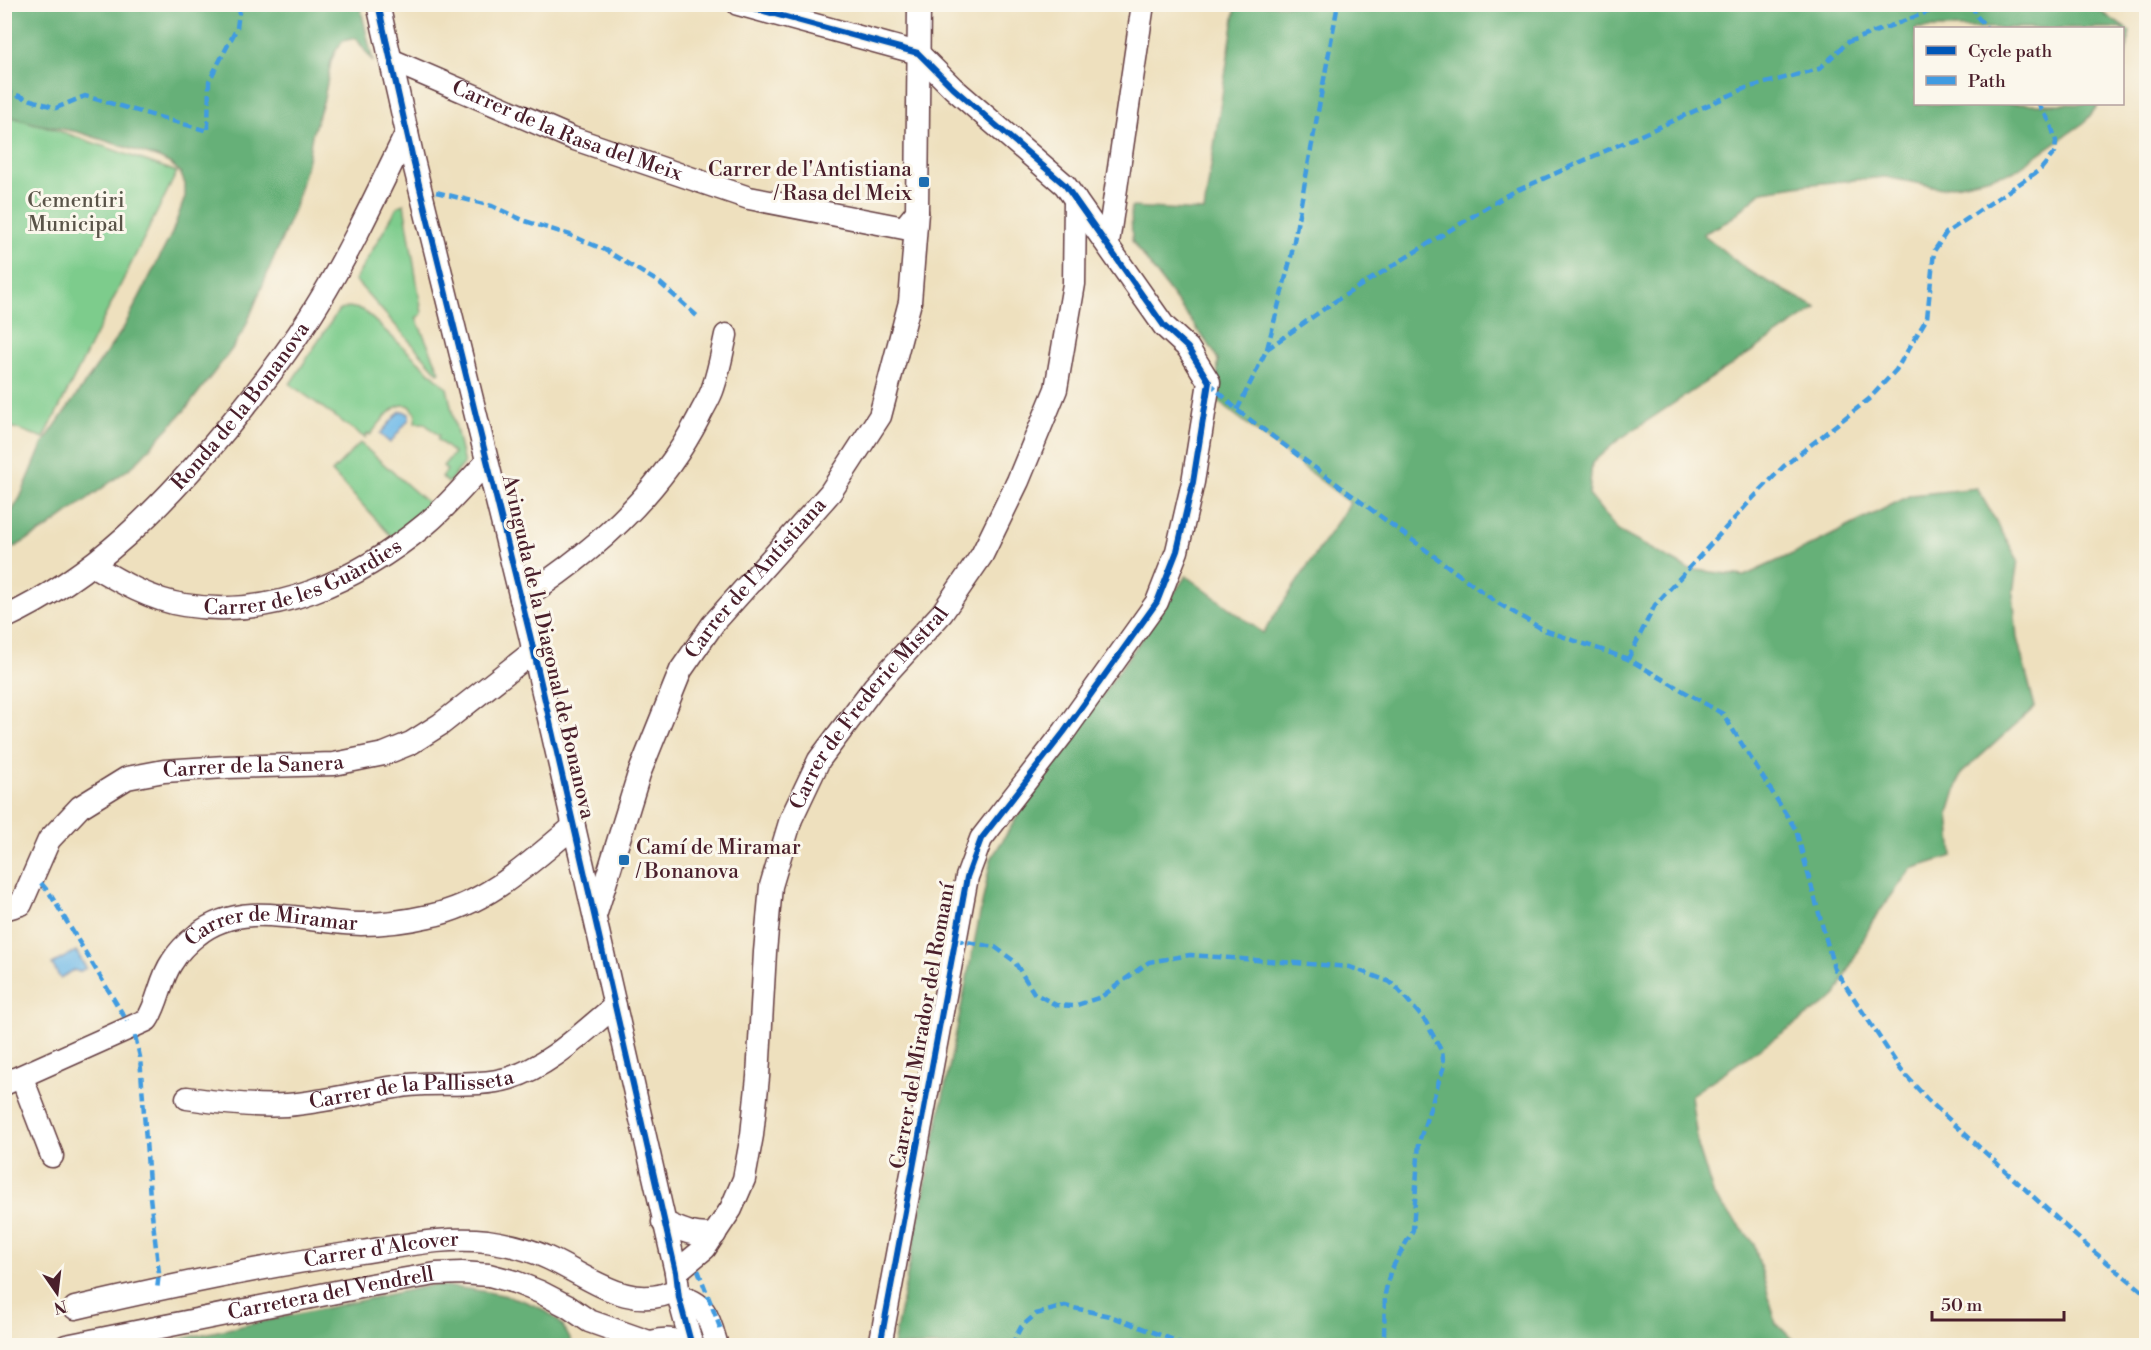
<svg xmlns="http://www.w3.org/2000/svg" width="2151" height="1350" font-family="'Libre Bodoni',serif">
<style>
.green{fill:#7dcc8c;stroke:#64765c;stroke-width:1.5}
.forest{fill:#66b078;stroke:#586852;stroke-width:1.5}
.water{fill:#6fbae8;stroke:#5c6c8a;stroke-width:1.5}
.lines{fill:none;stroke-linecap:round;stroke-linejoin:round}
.minor-casing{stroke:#633c41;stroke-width:25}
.minor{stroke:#fff;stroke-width:22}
.quiet{stroke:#409be1;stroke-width:4.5;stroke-dasharray:9 4.5;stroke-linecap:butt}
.cycleway-casing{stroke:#fbf7ec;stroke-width:10}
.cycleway{stroke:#0057b8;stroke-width:6}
.poi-dot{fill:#1f6fb2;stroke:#fbf7ec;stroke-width:2}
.labels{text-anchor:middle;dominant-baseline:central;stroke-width:6;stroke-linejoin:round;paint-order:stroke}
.street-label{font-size:21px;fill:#4a1f2b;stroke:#fbf7ec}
.poi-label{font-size:21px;fill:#4a1f2b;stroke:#fbf7ec;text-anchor:end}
.park-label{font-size:21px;fill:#595348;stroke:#fbf7ec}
</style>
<rect width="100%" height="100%" fill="#fbf7ec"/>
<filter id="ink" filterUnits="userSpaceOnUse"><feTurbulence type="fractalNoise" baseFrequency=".0167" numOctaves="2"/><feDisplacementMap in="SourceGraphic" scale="12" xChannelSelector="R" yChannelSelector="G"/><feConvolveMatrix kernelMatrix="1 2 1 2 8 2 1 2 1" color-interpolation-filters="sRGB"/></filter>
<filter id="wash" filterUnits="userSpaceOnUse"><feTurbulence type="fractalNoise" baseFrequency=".008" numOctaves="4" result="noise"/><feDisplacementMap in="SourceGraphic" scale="24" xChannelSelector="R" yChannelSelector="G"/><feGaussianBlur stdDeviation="1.35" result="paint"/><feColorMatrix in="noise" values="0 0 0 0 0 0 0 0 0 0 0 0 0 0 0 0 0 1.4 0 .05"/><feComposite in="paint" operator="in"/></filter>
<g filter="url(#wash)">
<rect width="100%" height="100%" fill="#eee0be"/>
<g class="green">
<path d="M5,112L177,172L44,438L5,425Z"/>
<path d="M404,204L422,313L421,315L416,318L440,372L438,373L355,280L398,206Z"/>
<path d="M349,307L363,310L447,388L464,464L448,483L442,477L447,470L443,466L454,453L437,439L439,436L424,423H415L416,414L410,406C393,400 380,424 370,435L368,433L365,438L290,384L338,311Z"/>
<path d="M360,443L430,505L393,538L332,472Z"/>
</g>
<g class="forest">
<path d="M5,4L360,5L373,62L356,38L343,41L336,50L331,61L324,99L312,135L308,159L295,207L245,328L232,349L185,410L134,465L46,529L13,548L5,545V526L7,519L20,498L43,443L123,329L172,233L185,197V184L180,172L171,164L159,158L78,132L36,124L5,115Z"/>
<path d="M2089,4L2130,31L2123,69L2122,28H1916V104H2099L2085,122L2013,172L1942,188L1885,177L1803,185L1763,191L1728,221L1703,234L1747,270L1817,308L1617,441L1592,463L1589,495L1618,531L1688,569L1744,576L1812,545L1911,495L1977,488L2018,560L2013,593L2017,638L2035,707L1961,774L1949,813L1953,856L1911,869L1872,922L1835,997L1691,1095L1698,1146L1714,1196L1754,1243L1776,1323L1798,1345L893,1346L991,859L1029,798L1186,576L1263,633L1350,503L1217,401L1218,360L1212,349L1132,241L1131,207L1204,211L1236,5Z"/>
<path d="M433,1285C471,1289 536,1294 562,1325C566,1331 570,1339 573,1345L148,1346Z"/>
</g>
<g class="water">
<path d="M403,411L409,414V419L390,443L380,434L399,412Z"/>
<path d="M76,951L86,968L79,972L74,970L60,978L52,964Z"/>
</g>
</g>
<g filter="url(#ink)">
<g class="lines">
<g class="minor-casing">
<g id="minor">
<path d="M378,4L414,164L530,635L676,1272L679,1298L692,1346"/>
<path d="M738,4L918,53L953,88L1065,185L1164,326L1188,348L1209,382L1193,482L1177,551L1157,602L1064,732L981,839L967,877L880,1346"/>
<path id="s1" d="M391,60L572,138L749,198L904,228L917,212"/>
<path d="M1108,243L1143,4"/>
<path id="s2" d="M92,565C120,582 151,600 184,605C274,620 358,580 426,524C448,506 467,482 487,462"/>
<path d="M521,599C593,553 660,494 699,417C703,408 710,398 713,388C719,371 722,353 726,335"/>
<path id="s3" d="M4,618C95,576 165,504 228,427C261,387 292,347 319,302C352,248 379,189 407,132"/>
<path id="s4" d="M4,909L21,904L49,840L80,807L127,778L164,771L225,767L334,764L384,754L411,743L441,724L534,651"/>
<path id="s5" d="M596,913L639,774L681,670L713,624L830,493L880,416L910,302L917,212L919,4"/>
<path d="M22,1078L52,1156"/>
<path id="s6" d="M4,1084L147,1020C159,1002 160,979 172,962C178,952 188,942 197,935C243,897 308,924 361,924C383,924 407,921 429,916C486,905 531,862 574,826"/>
<path id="s7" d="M187,1098C221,1103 254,1107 287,1105C328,1102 368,1090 409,1085C442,1082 478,1087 510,1078C550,1066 583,1032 615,1006"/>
<path d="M663,1222C681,1230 695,1237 715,1234"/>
<path id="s8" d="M676,1272L705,1248L731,1209L744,1179L752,1135L758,1077L765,952L771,886L791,819L819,760L874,687L942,613L982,555L1018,481L1056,389L1074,284L1075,199"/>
<path d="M679,1298C706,1300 710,1322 717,1346"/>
<path id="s9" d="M75,1308C169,1286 265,1266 361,1252C403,1246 445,1236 487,1241C508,1244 529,1249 548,1258C590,1277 631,1314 678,1289"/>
<path id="s10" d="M66,1346L371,1285L436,1274L462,1273L489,1275L515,1282L540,1292L567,1306L589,1321L649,1342"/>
<path d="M642,1346C657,1338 674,1337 688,1346"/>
</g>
</g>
<use href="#minor" class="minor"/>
<g class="quiet">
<path d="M1976,4L1974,13L1987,28"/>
<path d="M4,91L56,108L85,96L208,131L209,81L237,28L240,4"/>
<path d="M436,192L492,206L525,221L570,235L605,250L660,283L698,317"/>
<path d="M1267,349L1291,257L1338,4"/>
<path d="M1209,382L1237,410L1496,602L1544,630L1628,659L1723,714L1796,830L1834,968L1901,1070L1928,1100L2087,1246L2146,1294"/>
<path d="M1237,410L1267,349L1334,302L1507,195L1746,88L1819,69L1848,42L1949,4"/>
<path d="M1628,659L1655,605L1753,498L1784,466L1869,399L1896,370L1927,318L1934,251L1946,233L2041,169L2055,152L2056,141L2050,122L2038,104"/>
<path d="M41,883L50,894L127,1021"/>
<path d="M955,940L995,947L1014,961L1034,993L1056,1005L1074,1006L1101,997L1149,962L1190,955L1350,967L1390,982L1398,989L1426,1022L1442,1052L1444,1066L1419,1142L1413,1230L1390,1272L1385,1294L1384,1335L1382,1346"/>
<path d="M135,1036L140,1057L150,1197L159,1273L157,1290"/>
<path d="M698,1270L721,1330"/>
<path d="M1011,1346L1021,1327L1036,1314L1065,1306L1110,1316L1174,1340L1184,1346"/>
</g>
<g class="cycleway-casing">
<g id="cycleway">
<path d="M378,4L414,164L530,635L676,1272L679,1298L692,1346"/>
<path d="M738,4L918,53L953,88L1065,185L1164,326L1188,348L1209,382L1193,482L1177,551L1157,602L1064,732L981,839L967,877L880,1346"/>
</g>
</g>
<use href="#cycleway" class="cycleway"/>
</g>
</g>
<g class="poi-dot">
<rect x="918" y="176" width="12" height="12" rx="3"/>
<rect x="618" y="854" width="12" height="12" rx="3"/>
</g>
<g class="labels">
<g class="street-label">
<text stroke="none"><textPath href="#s1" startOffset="190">Carrer de la Rasa del Meix</textPath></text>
<text stroke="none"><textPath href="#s3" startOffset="321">Ronda de la Bonanova</textPath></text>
<text stroke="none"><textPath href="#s2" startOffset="226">Carrer de les Guàrdies</textPath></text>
<text stroke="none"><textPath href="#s5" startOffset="376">Carrer de l'Antistiana</textPath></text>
<text transform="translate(548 647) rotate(77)">Avinguda de la Diagonal de Bonanova</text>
<text stroke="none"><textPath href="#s8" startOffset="618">Carrer de Frederic Mistral</textPath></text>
<text stroke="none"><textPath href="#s4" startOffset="315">Carrer de la Sanera</textPath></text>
<text stroke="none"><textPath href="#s6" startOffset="334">Carrer de Miramar</textPath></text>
<text transform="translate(923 1026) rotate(-80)">Carrer del Mirador del Romaní</text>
<text stroke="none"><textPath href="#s7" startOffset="226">Carrer de la Pallisseta</textPath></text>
<text stroke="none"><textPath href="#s9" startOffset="312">Carrer d'Alcover</textPath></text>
<text stroke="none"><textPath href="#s10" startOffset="270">Carretera del Vendrell</textPath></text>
</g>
<g class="poi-label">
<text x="912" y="170">Carrer de l'Antistiana<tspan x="912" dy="24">/ Rasa del Meix</tspan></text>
<text x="636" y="848" text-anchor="start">Camí de Miramar<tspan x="636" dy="24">/ Bonanova</tspan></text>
</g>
<g class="park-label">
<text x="76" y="201">Cementiri<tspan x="76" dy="24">Municipal</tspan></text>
</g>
</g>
<rect width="2151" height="1350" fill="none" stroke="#fbf7ec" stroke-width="24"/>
<rect x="1914" y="27" width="210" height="78" fill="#fbf7ec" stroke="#b4a19f" stroke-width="1.5"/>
<rect x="1926" y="46" width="30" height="9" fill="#0057b8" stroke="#b4a19f" stroke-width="1.5"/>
<text x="1968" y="57" font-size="18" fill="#4a1f2b">Cycle path</text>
<rect x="1926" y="76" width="30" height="9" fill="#409be1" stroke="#b4a19f" stroke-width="1.5"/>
<text x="1968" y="87" font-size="18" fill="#4a1f2b">Path</text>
<g transform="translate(57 1293) rotate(166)" stroke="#fbf7ec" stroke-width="4.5" paint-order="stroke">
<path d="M0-4.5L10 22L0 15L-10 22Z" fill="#4a1f2b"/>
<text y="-9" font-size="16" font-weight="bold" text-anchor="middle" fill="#4a1f2b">N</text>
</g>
<path d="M1932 1311v9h132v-9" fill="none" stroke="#4a1f2b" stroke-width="3"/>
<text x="1941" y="1311" font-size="18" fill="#4a1f2b" stroke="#fbf7ec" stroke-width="4.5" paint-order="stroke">50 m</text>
</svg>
